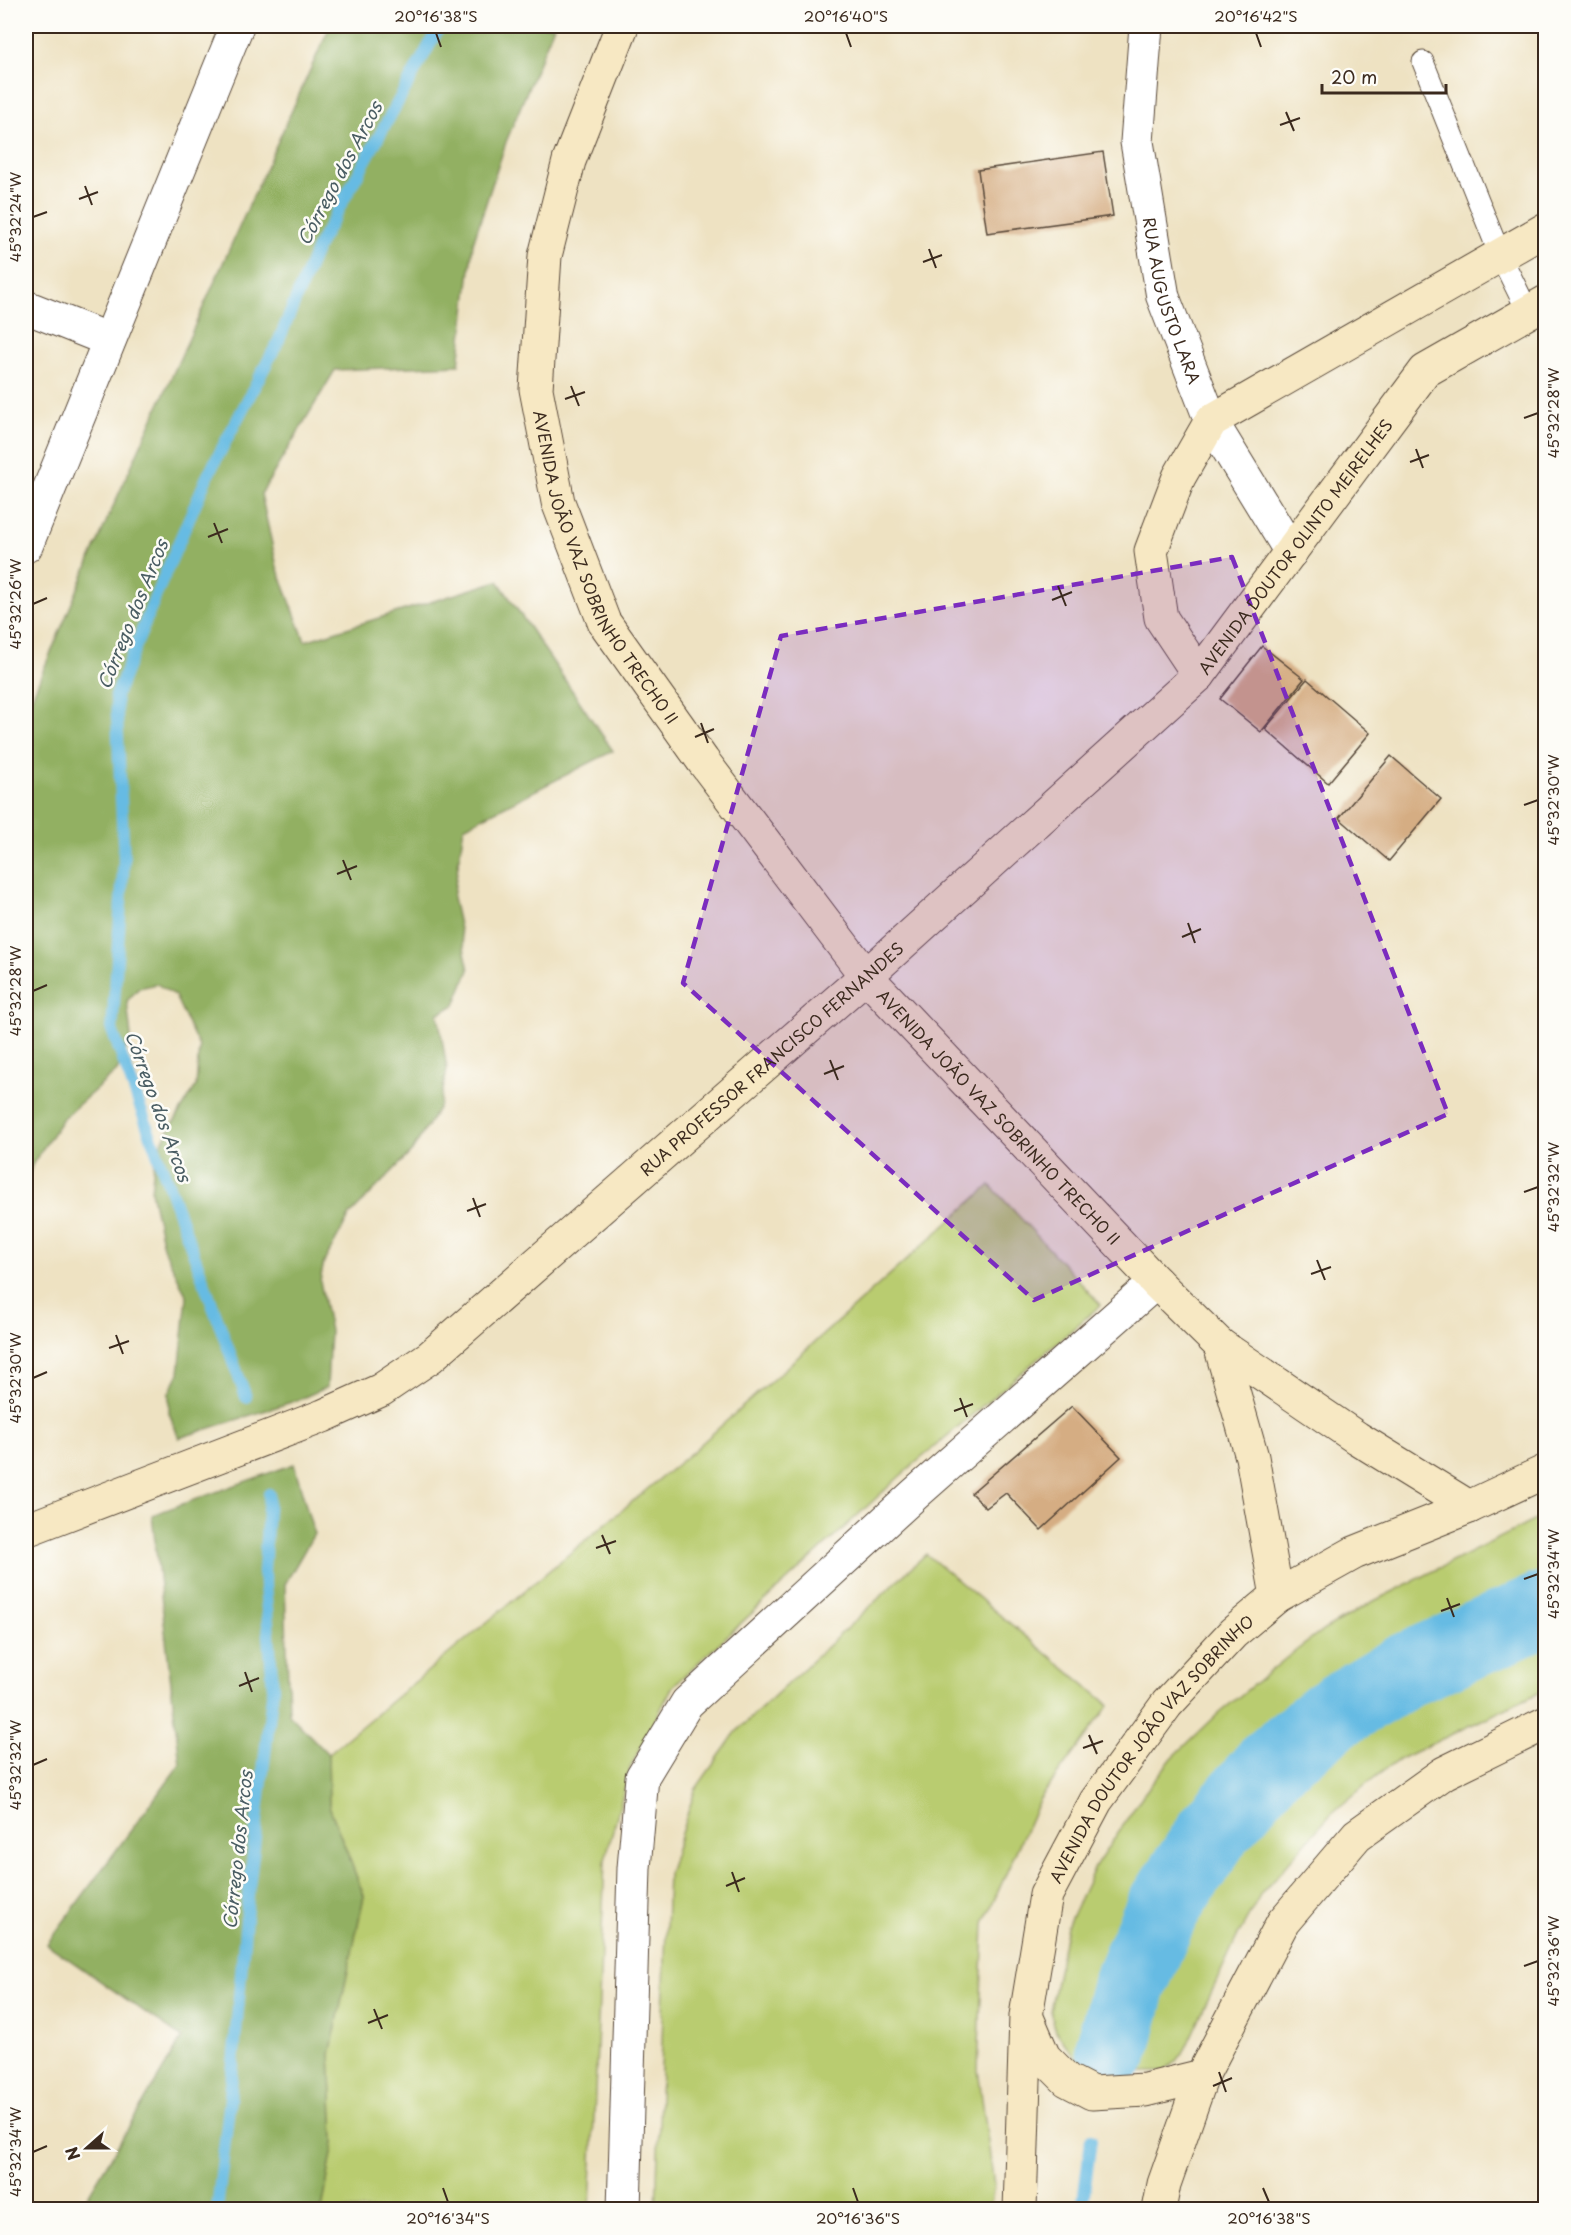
<svg xmlns="http://www.w3.org/2000/svg" width="1571" height="2235" font-family="'Playpen Sans',sans-serif">
<style>
.green{fill:#b9cc6f;stroke:#7a7b46;stroke-width:1.5}
.forest{fill:#92b062;stroke:#666d40;stroke-width:1.5}
.lines{fill:none;stroke-linecap:round;stroke-linejoin:round}
.stream{stroke:#66bbe3;stroke-width:12}
.river{stroke:#66bbe3;stroke-width:75}
.building{fill:#d5ad83}
.lane-casing{stroke:#564637;stroke-width:23}
.street-casing{stroke:#564637;stroke-width:35}
.secondary-casing{stroke:#564637;stroke-width:35}
.lane{stroke:#fff;stroke-width:21}
.street{stroke:#fff;stroke-width:33}
.secondary{stroke:#f7e8c3;stroke-width:33}
.marked{fill:#7b2cbf;fill-opacity:0.2;stroke:#7b2cbf;stroke-width:4.5;stroke-dasharray:12 8;stroke-linejoin:round}
.ticks{fill:none;stroke:#3b2a1e;stroke-width:2}
.labels{text-anchor:middle;dominant-baseline:central;stroke-width:5;stroke-linejoin:round;paint-order:stroke}
.street-label{font-size:16px;fill:#3b2a1e;stroke:#fdfcf7}
.water-label{font-size:18px;font-style:italic;fill:#4a5d63;stroke:#fdfcf7}
.neatline{fill:none;stroke:#3b2a1e;stroke-width:2}
.ticks-label{font-size:15px;text-anchor:middle;fill:#3b2a1e}
</style>
<rect width="100%" height="100%" fill="#fdfcf7"/>
<filter id="ink" filterUnits="userSpaceOnUse"><feTurbulence type="fractalNoise" baseFrequency=".0167" numOctaves="2"/><feDisplacementMap in="SourceGraphic" scale="12" xChannelSelector="R" yChannelSelector="G"/><feConvolveMatrix kernelMatrix="1 2 1 2 8 2 1 2 1" color-interpolation-filters="sRGB"/></filter>
<filter id="wash" filterUnits="userSpaceOnUse"><feTurbulence type="fractalNoise" baseFrequency=".008" numOctaves="4" result="noise"/><feDisplacementMap in="SourceGraphic" scale="24" xChannelSelector="R" yChannelSelector="G"/><feGaussianBlur stdDeviation="1.35" result="paint"/><feColorMatrix in="noise" values="0 0 0 0 0 0 0 0 0 0 0 0 0 0 0 0 0 1.4 0 .05"/><feComposite in="paint" operator="in"/></filter>
<g filter="url(#wash)">
<rect width="100%" height="100%" fill="#eee2c2"/>
<g class="green">
<path d="M990,1185L1101,1305L899,1477L673,1686L630,1768L605,1860L590,2209L322,2210L334,2142L330,2054L364,1896L329,1806L328,1754L692,1452Z"/>
<path d="M1545,1515V1690L1400,1759L1375,1777L1331,1814L1261,1894L1236,1939L1183,2054L1164,2072H1123L1076,2059L1056,2031L1050,2011L1067,1926L1095,1867L1143,1795L1172,1758L1219,1713L1290,1655L1324,1630L1374,1601Z"/>
<path d="M926,1554L1109,1705L1039,1800L984,1923L978,2070L994,2185L990,2209H656L668,1874L695,1790L736,1732Z"/>
</g>
<g class="forest">
<path d="M330,26H554L506,142L473,243L459,365L335,370L261,494L277,567L305,641L498,581L613,751L464,827L453,898L469,970L455,1005L438,1014L447,1069L440,1105L412,1151L350,1215L324,1262L320,1281L330,1331L327,1387L298,1400L179,1438L169,1413V1393L179,1373L187,1297L163,1247L151,1191L155,1153L196,1086L199,1047L175,996L157,984L139,988L127,1001L131,1037L117,1071L63,1118L32,1165L26,1184V711L107,520Z"/>
<path d="M294,1464L314,1534L285,1584L289,1714L328,1754L329,1806L364,1896L330,2054L334,2142L322,2209H80L182,2038L47,1944L180,1764L152,1515Z"/>
</g>
<g class="lines">
<g class="stream">
<path d="M246,1397L112,1030L124,860L116,696L156,595L207,477L279,340L317,248L440,26"/>
<path d="M217,2210L230,2098L248,1896L273,1688L264,1571L269,1494"/>
<path d="M1082,2210L1091,2140"/>
</g>
<path class="river" d="M1113,2048L1129,1986L1162,1910L1214,1831L1269,1766L1331,1715L1407,1670L1546,1608"/>
</g>
<g id="blocks">
<g class="building">
<path d="M1103,152L1113,216L987,233L978,170Z"/>
<path d="M1262,646L1304,679L1261,732L1220,699Z"/>
<path d="M1307,679L1370,733L1328,783L1265,729Z"/>
<path d="M1391,756L1441,799L1389,861L1339,818Z"/>
<path d="M1072,1406L1121,1457L1041,1530L1006,1493L986,1508L971,1493Z"/>
</g>
</g>
</g>
<g filter="url(#ink)">
<use href="#blocks" fill-opacity="0" stroke="#564637" stroke-width="1.5"/>
<g class="lines">
<g class="lane-casing">
<path id="lane" d="M1423,62L1500,255L1528,312"/>
</g>
<g class="street-casing">
<g id="street">
<path id="s1" d="M1146,26L1137,142L1163,297L1211,421L1291,552"/>
<path d="M26,307L109,340"/>
<path d="M26,546L237,26"/>
<path d="M624,2210L634,1868L642,1777L687,1703L914,1495L1156,1282"/>
</g>
</g>
<g class="secondary-casing">
<g id="secondary">
<path id="s2" d="M622,26L569,161L545,256L536,389L558,502L604,622L703,761L866,976L1156,1282L1220,1345L1357,1438L1469,1507"/>
<path d="M1199,675L1161,618L1151,551L1179,477L1211,421L1546,229"/>
<path d="M1220,1345L1252,1457L1277,1596"/>
<path id="s3" d="M26,1530L323,1416L381,1390L430,1357L866,976L1199,675L1425,371L1546,302"/>
<path d="M1028,2020L1044,2057L1067,2080L1092,2093L1145,2090L1202,2076"/>
<path id="s4" d="M1020,2210L1026,2016L1046,1895L1096,1801L1167,1704L1233,1633L1277,1596L1354,1553L1469,1507L1546,1471"/>
<path d="M1159,2210L1164,2184L1202,2076L1283,1922L1357,1835L1444,1773L1546,1723"/>
</g>
</g>
<use href="#lane" class="lane"/>
<use href="#street" class="street"/>
<use href="#secondary" class="secondary"/>
</g>
</g>
<path class="marked" d="M1232,557L1448,1114L1034,1300L683,983L781,636Z"/>
<path class="ticks" d="M436,33L441,47M846,33L851,47M1256,33L1261,47M1286,112L1294,131M1280,125L1300,118M85,186L92,205M79,199L98,192M33,217L47,212M929,249L936,268M923,262L942,255M571,386L579,406M565,399L585,392M1524,418L1538,413M1416,449L1423,468M1410,462L1429,455M214,523L222,543M208,537L228,529M1058,586L1066,606M1052,600L1072,592M33,604L47,598M701,723L708,743M695,737L714,729M1524,805L1538,800M343,860L351,880M337,874L357,866M1188,923L1195,943M1182,937L1201,929M33,991L47,985M830,1060L838,1080M824,1074L844,1066M1524,1192L1538,1187M473,1198L480,1217M467,1211L486,1204M1317,1260L1325,1280M1311,1274L1331,1267M116,1335L123,1354M109,1348L129,1341M33,1378L47,1372M960,1398L967,1417M954,1411L973,1404M602,1535L610,1554M596,1548L616,1541M1524,1579L1538,1574M1447,1598L1454,1617M1441,1611L1460,1604M245,1672L252,1692M239,1686L259,1678M1089,1735L1097,1754M1083,1748L1103,1741M33,1765L47,1759M732,1872L739,1892M726,1886L745,1878M1524,1966L1538,1961M374,2009L382,2029M368,2023L388,2015M1219,2072L1226,2092M1213,2086L1232,2078M33,2152L47,2146M443,2188L448,2202M853,2188L858,2202M1263,2188L1269,2202"/>
<g class="labels">
<g class="street-label">
<text stroke="none"><textPath href="#s1" startOffset="279">RUA AUGUSTO LARA</textPath></text>
<text stroke="none"><textPath href="#s3" startOffset="1629">AVENIDA DOUTOR OLINTO MEIRELHES</textPath></text>
<text stroke="none"><textPath href="#s2" startOffset="570">AVENIDA JOÃO VAZ SOBRINHO TRECHO II</textPath></text>
<text stroke="none"><textPath href="#s3" startOffset="894">RUA PROFESSOR FRANCISCO FERNANDES</textPath></text>
<text stroke="none"><textPath href="#s2" startOffset="1254">AVENIDA JOÃO VAZ SOBRINHO TRECHO II</textPath></text>
<text stroke="none"><textPath href="#s4" startOffset="498">AVENIDA DOUTOR JOÃO VAZ SOBRINHO</textPath></text>
</g>
<g class="water-label">
<text transform="translate(339 173) rotate(-62)">Córrego dos Arcos</text>
<text transform="translate(132 614) rotate(-68)">Córrego dos Arcos</text>
<text transform="translate(159 1106) rotate(70)">Córrego dos Arcos</text>
<text transform="translate(237 1850) rotate(-84)">Córrego dos Arcos</text>
</g>
</g>
<rect width="1571" height="2235" fill="none" stroke="#fdfcf7" stroke-width="66"/>
<g transform="translate(87 2148) rotate(249)" stroke="#fdfcf7" stroke-width="4.5" paint-order="stroke">
<path d="M0-4.5L10 22L0 15L-10 22Z" fill="#3b2a1e"/>
<text y="-9" font-size="16" font-weight="bold" text-anchor="middle" fill="#3b2a1e">N</text>
</g>
<path d="M1322 84v9h124v-9" fill="none" stroke="#3b2a1e" stroke-width="3"/>
<text x="1331" y="84" font-size="18" fill="#3b2a1e" stroke="#fdfcf7" stroke-width="4.5" paint-order="stroke">20 m</text>
<rect x="33" y="33" width="1505" height="2169" class="neatline"/>
<g class="ticks-label">
<text x="436" y="22">20°16'38"S</text>
<text x="846" y="22">20°16'40"S</text>
<text x="1256" y="22">20°16'42"S</text>
<text transform="translate(16 217) rotate(-90)" y="5">45°32'24"W</text>
<text transform="translate(1554 413) rotate(-90)" y="5">45°32'28"W</text>
<text transform="translate(16 604) rotate(-90)" y="5">45°32'26"W</text>
<text transform="translate(1554 800) rotate(-90)" y="5">45°32'30"W</text>
<text transform="translate(16 991) rotate(-90)" y="5">45°32'28"W</text>
<text transform="translate(1554 1187) rotate(-90)" y="5">45°32'32"W</text>
<text transform="translate(16 1378) rotate(-90)" y="5">45°32'30"W</text>
<text transform="translate(1554 1574) rotate(-90)" y="5">45°32'34"W</text>
<text transform="translate(16 1765) rotate(-90)" y="5">45°32'32"W</text>
<text transform="translate(1554 1961) rotate(-90)" y="5">45°32'36"W</text>
<text transform="translate(16 2152) rotate(-90)" y="5">45°32'34"W</text>
<text x="448" y="2224">20°16'34"S</text>
<text x="858" y="2224">20°16'36"S</text>
<text x="1269" y="2224">20°16'38"S</text>
</g>
</svg>
